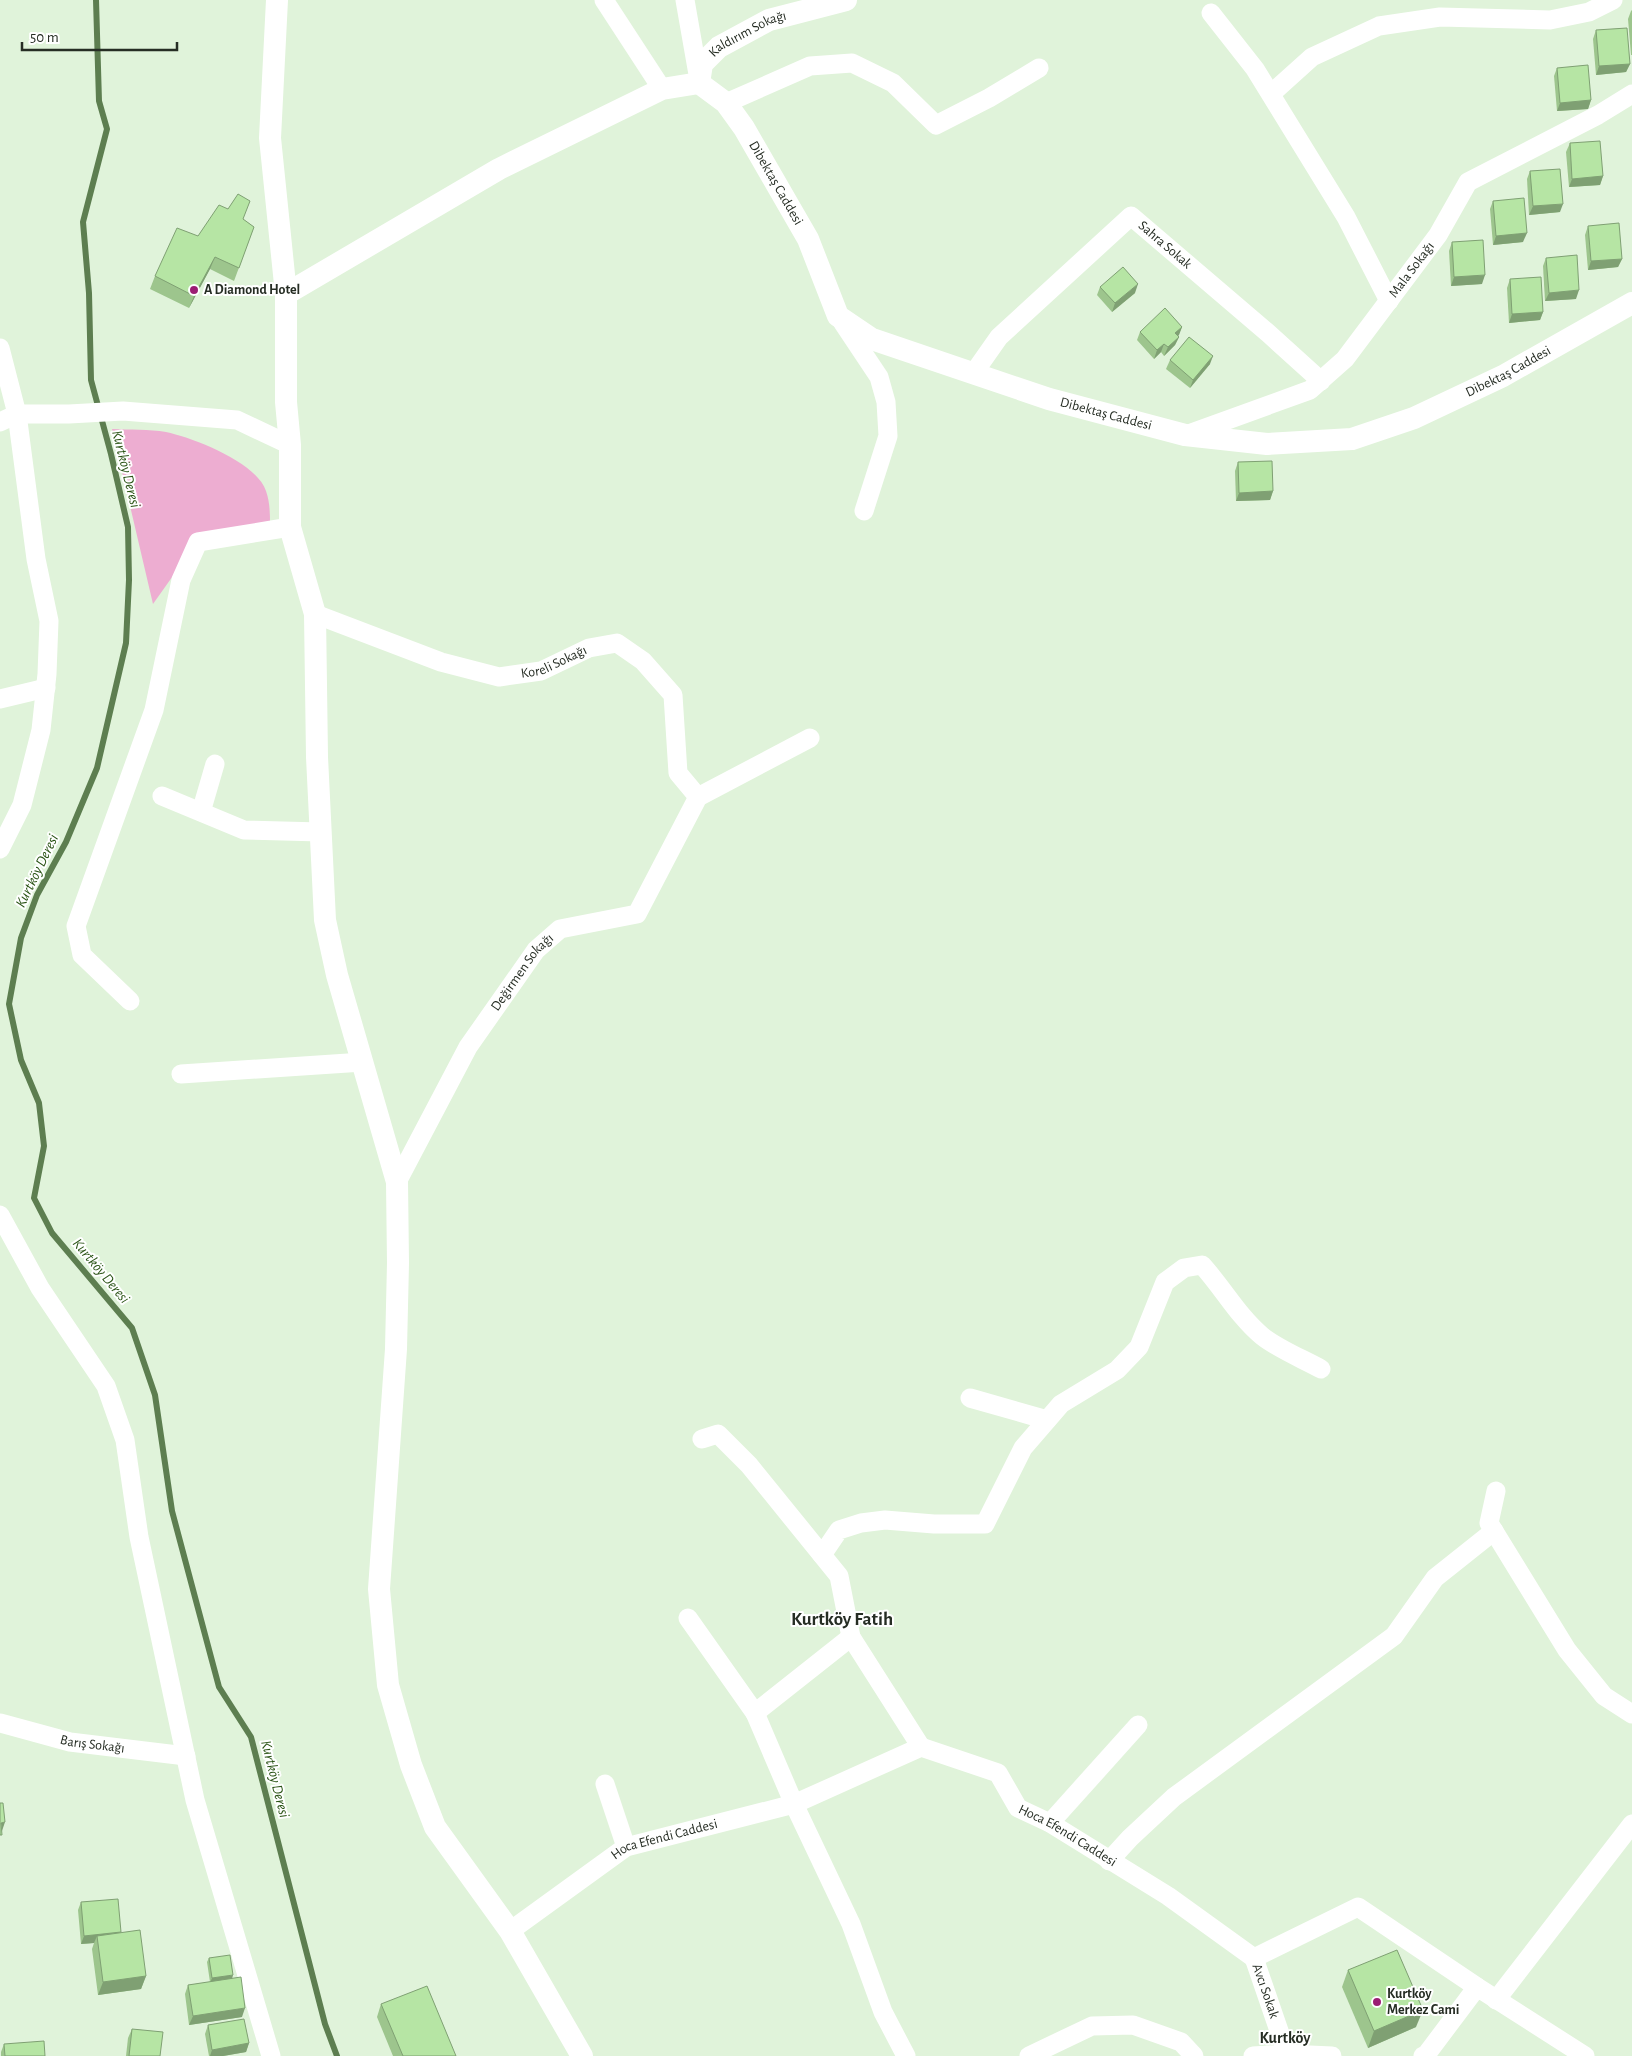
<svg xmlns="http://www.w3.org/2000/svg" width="1632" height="2056" font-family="'Alegreya Sans',sans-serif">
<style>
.green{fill:#edadd1}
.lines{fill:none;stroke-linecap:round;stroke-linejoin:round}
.stream{stroke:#5d7e50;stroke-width:6}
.minor{stroke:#fff;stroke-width:19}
.tertiary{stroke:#fff;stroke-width:22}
.wall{fill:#9dc58d}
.shaded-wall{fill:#7fa073}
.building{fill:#b6e5a4;stroke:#7fa073}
.poi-dot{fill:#9b1d73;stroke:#fff;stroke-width:2}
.labels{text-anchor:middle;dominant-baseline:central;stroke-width:4;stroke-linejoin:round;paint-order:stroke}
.street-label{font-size:14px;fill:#262d24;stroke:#fff}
.poi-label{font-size:14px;font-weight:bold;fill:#262d24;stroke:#fff;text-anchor:start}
.water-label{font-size:15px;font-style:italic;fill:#285213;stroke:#fff}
.quarter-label{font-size:16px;font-weight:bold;fill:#262d24;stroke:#fff}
.district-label{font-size:19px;font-weight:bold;fill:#262d24;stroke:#fff}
</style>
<rect width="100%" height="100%" fill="#e0f3da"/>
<path class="green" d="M112,429C130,430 149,429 166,432C194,438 256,462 266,491C270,502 270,514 270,525L187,556L153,604Z"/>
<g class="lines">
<path class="stream" d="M96,0L99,101L107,129L83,222L89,293L91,380L111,454L128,527L129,580L126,643L97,768L66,842L37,895L21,938L9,1004L21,1060L39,1103L44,1146L34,1198L52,1233L132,1328L155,1395L172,1511L219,1687L251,1737L325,2024L337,2056"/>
<g class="minor">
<path d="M604,0L662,89"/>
<path d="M685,0L699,80"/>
<path d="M1211,13L1255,69L1346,217L1389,301"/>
<path d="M1271,94L1312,57L1379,26L1440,17L1550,20L1589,12L1613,0"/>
<path d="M726,103L810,66L852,63L893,83L936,125L989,98L1039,68"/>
<path d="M843,323L879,377L886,402L888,436L864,511"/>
<path d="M0,348L17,414L36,559L49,621L47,674L41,730L22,805L0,849"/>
<path id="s1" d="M973,374L999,337L1131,216L1268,333L1321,381"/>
<path d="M0,422L17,414H69L123,411L237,420L290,445"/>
<path id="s2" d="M1186,435L1310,390L1345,359L1438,235L1468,182L1598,115L1632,94"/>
<path id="s3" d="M315,614L441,662L499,677L541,671L589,648L617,643L643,661L673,695L678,773L698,797"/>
<path d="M0,699L46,688"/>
<path d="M162,796L244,830L321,832"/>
<path d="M201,812L215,764"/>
<path d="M130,1001L82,955L76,926L154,710L181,580L198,542L290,527"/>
<path d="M181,1074L363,1062"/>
<path id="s4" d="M397,1182L468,1047L536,950L560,929L637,914L698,797L810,738"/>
<path d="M0,1215L40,1288L106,1386L125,1440L139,1537L195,1800L271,2056"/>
<path d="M970,1398L1047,1420"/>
<path d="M702,1439L718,1434L749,1465L839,1576L851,1637L921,1747"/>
<path d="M1496,1491L1489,1523L1567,1650L1604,1696L1632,1714"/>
<path d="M822,1555L839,1530L861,1523L885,1520L934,1524H985L1023,1448L1061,1404L1117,1370L1139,1347L1165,1282L1184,1268L1202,1265C1223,1288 1238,1316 1262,1336C1278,1349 1303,1359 1321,1369"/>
<path d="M688,1618L755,1713L851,1637"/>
<path d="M755,1713L794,1804L851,1924L883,2012L906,2056"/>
<path id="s5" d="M0,1723L70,1742L186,1756"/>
<path d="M605,1784L626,1847"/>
<path d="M1050,1823L1138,1725"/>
<path d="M1109,1861L1130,1838L1174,1797L1394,1636L1435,1578L1494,1531"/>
<path id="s6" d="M510,1931L626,1847L794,1804L921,1747L998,1773L1018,1808L1050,1823L1168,1896L1254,1958L1358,1907L1477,1987"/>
<path id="s7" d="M1254,1958L1287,2054"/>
<path d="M1496,2000L1632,1824"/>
<path d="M1029,2056L1092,2026L1133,2025L1181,2042L1194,2056"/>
<path d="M1253,2056L1287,2054L1332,2056"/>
<path d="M1423,2056L1426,2055L1477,1987L1585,2056"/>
</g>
<g class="tertiary">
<path d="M277,0L270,138L286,294"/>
<path id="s8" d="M699,83L726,103L744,128L808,239L838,316L872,339L1049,399L1185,435L1267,444L1352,439L1414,418L1503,376L1632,303"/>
<path id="s9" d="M699,83L702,64L719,47L769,20L846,0"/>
<path d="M582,2056L510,1931L435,1827L411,1765L388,1685L379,1589L396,1349L398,1263L397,1182L337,975L325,920L317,757L315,614L290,527V445L286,402V294L499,169L662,89L699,83"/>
</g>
</g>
<g class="wall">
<path d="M1632,10V55H1631L1628,19L1631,11Z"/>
<path d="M1596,30L1630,64L1626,72L1596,75L1593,39Z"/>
<path d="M1557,68L1591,100L1588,109L1557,111L1554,76Z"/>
<path d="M1570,143L1603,176L1600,185L1569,187L1566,152Z"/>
<path d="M1530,171L1560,212L1529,215L1527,179Z"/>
<path d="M1493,201L1523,242L1493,245L1490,209Z"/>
<path d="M243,219L254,227L234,281L210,269L189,308L150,289L155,276L198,236Z"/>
<path d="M1588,226L1622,259L1618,267L1588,270L1585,235Z"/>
<path d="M1452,242L1482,284L1451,286L1449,251Z"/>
<path d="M1546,258L1576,299L1545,301L1543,266Z"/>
<path d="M1510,279L1543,312L1540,320L1509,323L1507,288Z"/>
<path d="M1100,287L1135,293L1112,312L1097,295Z"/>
<path d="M1182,327L1178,336L1179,337L1175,345L1164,356L1161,352L1154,359L1137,340L1140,332Z"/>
<path d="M1170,360L1210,364L1190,388L1166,369Z"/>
<path d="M1238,462L1273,491L1270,500L1236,501L1235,471Z"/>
<path d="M81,1902L121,1933L146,1976L141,1989L98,1995L92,1949L94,1943L81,1944L78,1910Z"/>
<path d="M209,1958L232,1979L242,2017L189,2025L185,1994L188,1985L210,1982L207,1962Z"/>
<path d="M1348,1970L1416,2027L1368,2048L1342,1987Z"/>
<path d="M381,2004L456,2056H393L377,2017Z"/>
<path d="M208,2025L249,2043L246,2052L223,2056H209L205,2034Z"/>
<path d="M132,2029L160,2056H126L128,2038Z"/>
<path d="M4,2044L45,2056H1V2052Z"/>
</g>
<g class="shaded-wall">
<path d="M1630,64L1626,72L1596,75L1599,66Z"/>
<path d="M1591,100L1588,109L1557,111L1560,103Z"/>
<path d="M1603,176L1600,185L1569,187L1572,179Z"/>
<path d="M1563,204L1560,212L1529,215L1533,206Z"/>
<path d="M1527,233L1523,242L1493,245L1496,236Z"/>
<path d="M215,257L210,269L189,308L194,296Z"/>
<path d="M1622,259L1618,267L1588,270L1591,261Z"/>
<path d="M1485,275L1482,284L1451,286L1454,277Z"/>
<path d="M1138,284L1135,293L1112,312L1115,303Z"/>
<path d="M1579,290L1576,299L1545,301L1549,293Z"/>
<path d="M1543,312L1540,320L1509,323L1512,314Z"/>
<path d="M1182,327L1179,335L1172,342L1175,333Z"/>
<path d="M1179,337L1175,345L1164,356L1168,347Z"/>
<path d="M1164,344L1161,352L1154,359L1157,350Z"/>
<path d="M1213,356L1210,364L1190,388L1193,380Z"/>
<path d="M1273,491L1270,500L1236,501L1239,493Z"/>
<path d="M5,1822L2,1831L1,1823Z"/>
<path d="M121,1932L97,1936L94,1943L81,1944L84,1936Z"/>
<path d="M233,1975L232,1979L210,1983L212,1978Z"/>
<path d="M146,1976L141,1989L98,1995L103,1982Z"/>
<path d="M245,2008L242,2017L189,2025L193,2016Z"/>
<path d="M1423,2010L1416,2027L1368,2048L1374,2031Z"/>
<path d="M249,2043L246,2052L223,2056H210L212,2050Z"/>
</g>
<g class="building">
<path d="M1627,28L1630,64L1599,66L1596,30Z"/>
<path d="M1588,65L1591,100L1560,103L1557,68Z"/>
<path d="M1600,141L1603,176L1572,179L1570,143Z"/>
<path d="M1560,169L1563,204L1533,206L1530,171Z"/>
<path d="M238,194L250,201L243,219L254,227L239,268L215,257L194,296L155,276L177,228L198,236L219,205L228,209Z"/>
<path d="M1524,198L1527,233L1496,236L1493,201Z"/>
<path d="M1619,223L1622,259L1591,261L1588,226Z"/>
<path d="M1483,240L1485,275L1454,277L1452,242Z"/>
<path d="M1577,255L1579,290L1549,293L1546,258Z"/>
<path d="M1123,267L1138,284L1115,303L1100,287Z"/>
<path d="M1541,277L1543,312L1512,314L1510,279Z"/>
<path d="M1165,308L1182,327L1175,333L1179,337L1168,347L1164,344L1157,350L1140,332Z"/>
<path d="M1189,337L1213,356L1193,380L1170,360Z"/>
<path d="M1272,461L1273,491L1239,493L1238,462Z"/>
<path d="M0,1803H3L5,1822L1,1823L2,1835H0Z"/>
<path d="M118,1899L121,1932L84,1936L81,1902Z"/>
<path d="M140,1930L146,1976L103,1982L97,1936Z"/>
<path d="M1397,1950L1423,2010L1374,2031L1348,1970Z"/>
<path d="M230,1955L233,1975L212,1978L209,1958Z"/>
<path d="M241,1977L245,2008L193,2016L188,1985Z"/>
<path d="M427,1986L456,2056H403L381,2004Z"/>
<path d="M244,2019L249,2043L212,2050L208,2025Z"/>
<path d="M132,2029L163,2032L160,2056H129Z"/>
<path d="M44,2041L45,2056H5L4,2044Z"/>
</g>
<g class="poi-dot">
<circle cx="194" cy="290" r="5"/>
<circle cx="1377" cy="2002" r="5"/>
</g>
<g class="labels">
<g class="street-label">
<text stroke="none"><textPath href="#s9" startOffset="75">Kaldırım Sokağı</textPath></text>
<text stroke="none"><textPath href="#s8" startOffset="128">Dibektaş Caddesi</textPath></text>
<text stroke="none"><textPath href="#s1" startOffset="269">Sahra Sokak</textPath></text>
<text stroke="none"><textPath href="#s2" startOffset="290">Mala Sokağı</textPath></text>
<text stroke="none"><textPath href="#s8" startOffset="982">Dibektaş Caddesi</textPath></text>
<text stroke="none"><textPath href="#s8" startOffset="562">Dibektaş Caddesi</textPath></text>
<text stroke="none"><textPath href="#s3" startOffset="252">Koreli Sokağı</textPath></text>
<text stroke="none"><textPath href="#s4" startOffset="245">Değirmen Sokağı</textPath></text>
<text stroke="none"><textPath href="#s5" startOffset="95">Barış Sokağı</textPath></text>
<text stroke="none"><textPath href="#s6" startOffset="634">Hoca Efendi Caddesi</textPath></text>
<text stroke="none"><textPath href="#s6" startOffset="182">Hoca Efendi Caddesi</textPath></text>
<text stroke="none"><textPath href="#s7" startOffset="35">Avcı Sokak</textPath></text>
</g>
<g class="poi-label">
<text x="204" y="290">A Diamond Hotel</text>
<text x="1387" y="1994">Kurtköy<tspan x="1387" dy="16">Merkez Cami</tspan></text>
</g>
<g class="water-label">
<text transform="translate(126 469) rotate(76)">Kurtköy Deresi</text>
<text transform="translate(37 871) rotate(-64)">Kurtköy Deresi</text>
<text transform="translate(101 1271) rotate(50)">Kurtköy Deresi</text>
<text transform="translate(275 1779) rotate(76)">Kurtköy Deresi</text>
</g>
<g class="quarter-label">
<text x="1285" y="2038">Kurtköy</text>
</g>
<g class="district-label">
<text x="842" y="1619">Kurtköy Fatih</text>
</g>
</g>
<path d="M22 42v8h155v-8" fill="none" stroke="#262d24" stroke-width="2.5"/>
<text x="30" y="42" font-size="15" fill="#262d24" stroke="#ffffff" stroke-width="4" paint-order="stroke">50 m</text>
</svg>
